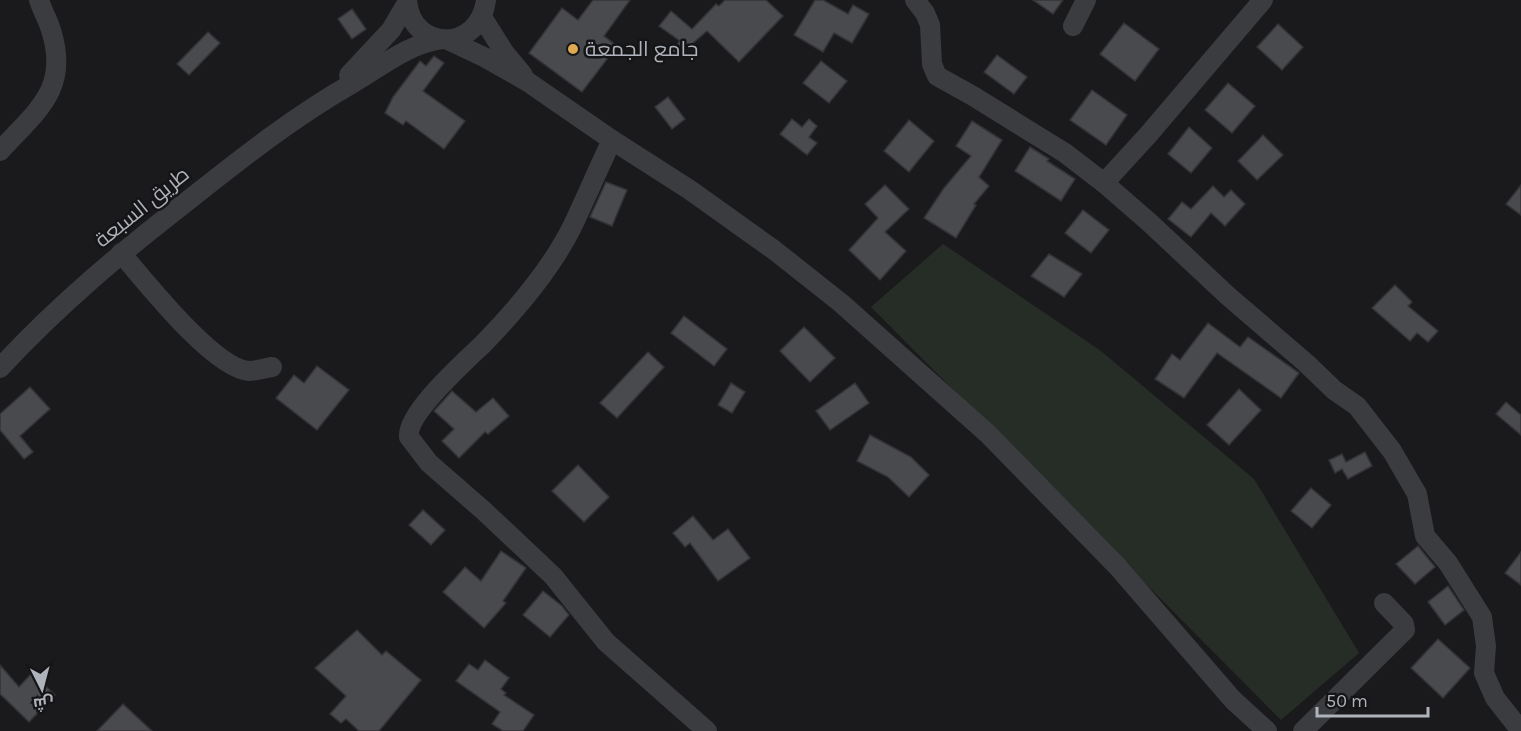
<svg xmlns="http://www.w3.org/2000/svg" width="1521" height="731" font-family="Karla,Cairo,sans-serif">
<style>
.green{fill:#262d27}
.building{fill:#494a4e;stroke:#343438;stroke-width:1.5}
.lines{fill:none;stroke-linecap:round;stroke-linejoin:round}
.minor{stroke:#3b3c40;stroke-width:20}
.poi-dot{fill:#dda951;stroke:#151517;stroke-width:2}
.labels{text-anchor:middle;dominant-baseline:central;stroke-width:5;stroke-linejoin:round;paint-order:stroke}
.poi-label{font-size:21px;fill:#aeb2ba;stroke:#151517;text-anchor:start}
.street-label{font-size:21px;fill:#aeb2ba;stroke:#151517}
</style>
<rect width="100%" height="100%" fill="#1a1a1c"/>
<path class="green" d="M943,244L1101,351L1254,479L1359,653L1281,720L871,307Z"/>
<g class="building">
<path d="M593,0H630L604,36L617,46L582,92L529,53L562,8L578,20Z"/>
<path d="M725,0H766L783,16L739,62L707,31L677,57L671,51L680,41L659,26L671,11L692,29L716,4L719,6Z"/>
<path d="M815,0H823L848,14L853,5L869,14L852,43L834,33L823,52L794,35Z"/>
<path d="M1033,0H1063L1053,14Z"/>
<path d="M352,9L366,29L352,39L338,19Z"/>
<path d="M1124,23L1159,49L1135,81L1100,54Z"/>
<path d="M1278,24L1303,47L1282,70L1257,47Z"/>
<path d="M208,32L220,43L189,75L177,64Z"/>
<path d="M997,55L1027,77L1014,94L984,72Z"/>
<path d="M434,56L444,63L423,91L465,121L444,149L406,121L403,125L385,113L393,97L420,61L426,66Z"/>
<path d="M821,61L847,81L829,103L803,83Z"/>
<path d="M1228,83L1255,106L1232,133L1205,110Z"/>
<path d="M1092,90L1127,115L1106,145L1070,120Z"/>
<path d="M668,97L685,119L672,129L655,107Z"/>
<path d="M792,119L802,127L809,119L817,126L809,137L817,143L807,155L780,134Z"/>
<path d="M909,120L934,141L909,172L884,151Z"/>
<path d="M972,121L1002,140L979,177L989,186L974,204L976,205L956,238L924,218L944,188L971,156L956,146Z"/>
<path d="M1189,127L1212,148L1191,173L1168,154Z"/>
<path d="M1263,135L1283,155L1257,180L1238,161Z"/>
<path d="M1030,147L1049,159L1047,161L1075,179L1061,201L1015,171Z"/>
<path d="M606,182L627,190L612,226L590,217Z"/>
<path d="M885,185L909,209L885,232L906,251L880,280L849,250L878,218L865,204Z"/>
<path d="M1521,185V215L1506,204Z"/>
<path d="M1213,186L1224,197L1231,190L1245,204L1225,226L1211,213L1191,237L1168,219L1182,202L1191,209Z"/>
<path d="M1083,210L1109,230L1091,253L1065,233Z"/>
<path d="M1049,254L1082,274L1064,297L1031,276Z"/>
<path d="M1395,285L1412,302L1408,306L1438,331L1428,342L1417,333L1410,341L1372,308Z"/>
<path d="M684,316L727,349L714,366L671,333Z"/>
<path d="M1208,323L1240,347L1248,337L1299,373L1281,398L1217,353L1184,398L1155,379L1172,354L1180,360Z"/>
<path d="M804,327L835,358L810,382L780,351Z"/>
<path d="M648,352L664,367L617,418L600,403Z"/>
<path d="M317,366L349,390L317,430L276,398L294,375L304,383Z"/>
<path d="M731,383L745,392L732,413L718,405Z"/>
<path d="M855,383L869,403L830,430L816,411Z"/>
<path d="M30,387L50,409L20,436L33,452L24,459L0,430V414Z"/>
<path d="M1239,389L1261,410L1229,445L1207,425Z"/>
<path d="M452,391L476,412L493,398L509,416L488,434L485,432L459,458L442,441L454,429L434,411Z"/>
<path d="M1506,402L1521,415V435L1496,414Z"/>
<path d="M870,435L911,457L929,475L909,497L888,477L857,461Z"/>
<path d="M1365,452L1372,466L1348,479L1342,469L1335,473L1329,460L1342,454L1346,462Z"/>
<path d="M578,465L609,497L584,522L552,491Z"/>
<path d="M1311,488L1331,505L1312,528L1291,511Z"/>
<path d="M423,510L445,530L431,545L409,525Z"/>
<path d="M693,516L713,540L728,529L750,558L718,581L690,543L685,547L673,533Z"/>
<path d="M1418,546L1435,567L1415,584L1396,564Z"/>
<path d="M501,551L526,568L503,601L506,603L484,628L443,592L465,567L481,581Z"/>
<path d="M1521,552V585L1505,573Z"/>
<path d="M1448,586L1464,610L1445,625L1428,602Z"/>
<path d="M543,591L562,606L569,615L550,637L523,615Z"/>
<path d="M357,630L382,655L386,651L421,680L379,731H359L346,719L341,723L330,714L346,696L315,668Z"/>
<path d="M1438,639L1470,668L1443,698L1411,668Z"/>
<path d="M485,660L509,678L501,689L506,693L504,695L534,715L523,731H503L492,724L500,712L456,681L469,664L478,670Z"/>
<path d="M0,665L19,687L32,673L55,695L29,722L0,694Z"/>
<path d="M123,704L152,731H97Z"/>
</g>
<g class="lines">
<g class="minor">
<path d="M407,0C411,52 479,53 486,0"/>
<path d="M915,0L925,13L930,25L932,64L937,76L973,96L1065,153L1104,183L1150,223L1228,296L1306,363L1334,390L1357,406L1392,451L1417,494L1425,536L1448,563L1482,617L1486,646L1484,673L1495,698L1521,731"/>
<path d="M482,17L504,52L523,75"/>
<path d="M1073,26L1086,0"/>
<path d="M448,40L486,58L528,82L612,140L690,190L774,250L841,303L988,434L1117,566L1233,700L1267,731"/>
<path d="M349,75L391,30L407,3"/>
<path d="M612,140C598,169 586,198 572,227C551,269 517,309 484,343C467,360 406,413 409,437L429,463L484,511L553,576L606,642L707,731"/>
<path d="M0,151C36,111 70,90 51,30C48,20 42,10 39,0"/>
<path d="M1104,183L1148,135L1263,0"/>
<path d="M121,253C145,281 214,369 249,371C256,371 265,368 272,367"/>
<path d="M0,368C58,305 123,251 190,199C243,157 295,116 353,83C384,65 406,45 442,39"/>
<path d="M1303,731L1405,630L1404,624L1384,603"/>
</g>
</g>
<circle class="poi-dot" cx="573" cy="49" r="6"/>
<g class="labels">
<g class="poi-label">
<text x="585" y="49">جامع الجمعة</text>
</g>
<g class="street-label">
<text transform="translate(142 207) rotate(-39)">طريق السبعة</text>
</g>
</g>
<g transform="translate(42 689) rotate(174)" stroke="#151517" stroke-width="4.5" paint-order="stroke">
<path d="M0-4.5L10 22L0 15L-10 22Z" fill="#aeb2ba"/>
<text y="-9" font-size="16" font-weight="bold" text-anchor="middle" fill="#aeb2ba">ش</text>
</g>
<path d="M1317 707v9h111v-9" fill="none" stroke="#aeb2ba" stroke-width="3"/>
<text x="1326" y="707" font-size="18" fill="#aeb2ba" stroke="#151517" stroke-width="4.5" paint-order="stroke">50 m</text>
</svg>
